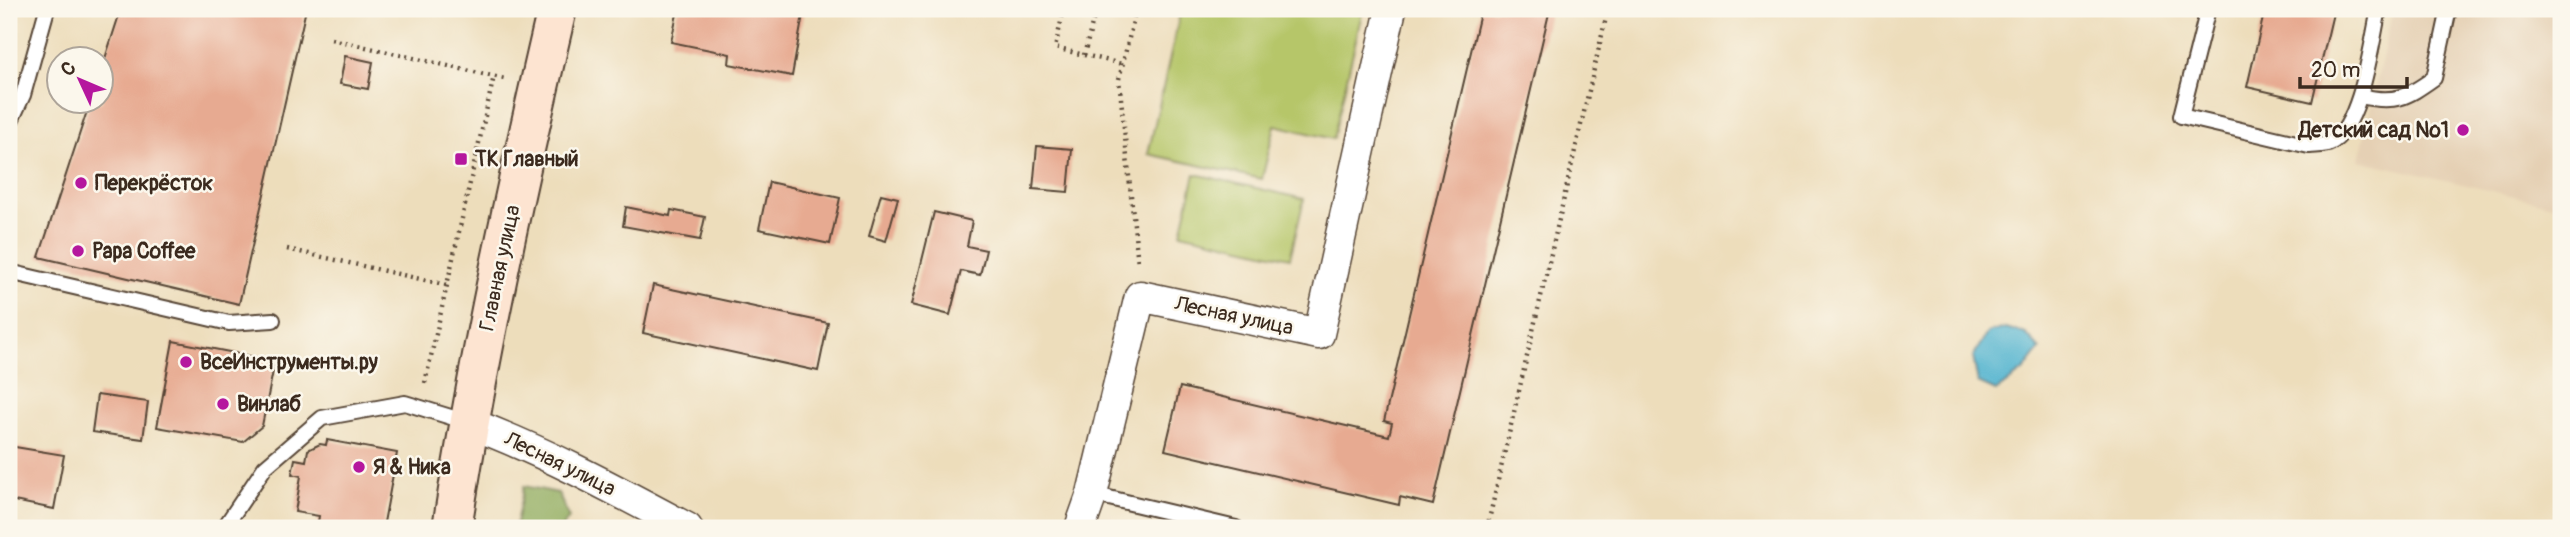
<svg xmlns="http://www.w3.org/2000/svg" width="2570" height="537" font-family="Pangolin,sans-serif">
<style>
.built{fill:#e5d0b4}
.green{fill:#b6c669;stroke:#787844;stroke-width:2}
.forest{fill:#90ab5d;stroke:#666a3e;stroke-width:2}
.water{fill:#51b3cf;stroke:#466e76;stroke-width:2}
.building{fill:#e7aa91}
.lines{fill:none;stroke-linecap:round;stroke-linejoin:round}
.lane-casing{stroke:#564536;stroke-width:18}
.street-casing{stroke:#564536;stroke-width:33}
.secondary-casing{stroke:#564536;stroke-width:42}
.path{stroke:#564536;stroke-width:4.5;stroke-dasharray:2 5;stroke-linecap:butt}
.lane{stroke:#fff;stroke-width:14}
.street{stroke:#fff;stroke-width:30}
.secondary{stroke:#fde4d1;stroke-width:38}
.poi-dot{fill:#b5179e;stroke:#fbf7ec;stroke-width:2.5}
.labels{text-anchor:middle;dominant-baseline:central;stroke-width:5;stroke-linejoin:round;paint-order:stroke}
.poi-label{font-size:21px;font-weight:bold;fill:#3b2a1e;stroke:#fbf7ec;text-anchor:start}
.street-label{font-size:21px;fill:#3b2a1e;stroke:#fbf7ec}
</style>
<rect width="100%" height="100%" fill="#fbf7ec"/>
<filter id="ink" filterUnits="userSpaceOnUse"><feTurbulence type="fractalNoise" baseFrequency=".0143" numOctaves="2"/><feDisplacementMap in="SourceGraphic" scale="14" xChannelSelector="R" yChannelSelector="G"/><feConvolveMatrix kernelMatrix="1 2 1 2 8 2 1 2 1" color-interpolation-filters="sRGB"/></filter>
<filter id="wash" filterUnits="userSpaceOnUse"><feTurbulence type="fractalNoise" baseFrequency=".00686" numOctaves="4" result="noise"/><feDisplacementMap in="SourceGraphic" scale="28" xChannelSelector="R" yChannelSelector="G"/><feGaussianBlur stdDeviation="1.57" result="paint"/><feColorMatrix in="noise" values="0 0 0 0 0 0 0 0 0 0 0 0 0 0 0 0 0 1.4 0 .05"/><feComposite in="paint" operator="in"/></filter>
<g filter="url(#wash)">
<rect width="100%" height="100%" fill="#edddbb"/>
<path class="built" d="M2393,9H2561V207L2359,160Z"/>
<g class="green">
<path d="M1181,9H1363L1333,139L1275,125L1262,179L1148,154Z"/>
<path d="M1195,174L1304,199L1290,258L1181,233Z"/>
</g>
<path class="forest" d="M524,486L558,493L569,518L562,528H515Z"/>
<path class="water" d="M2006,328L2026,334L2040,349L2023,371L1996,391L1978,383L1973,357L1987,333Z"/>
<g id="blocks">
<g class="building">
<path d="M121,9H306L239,304L39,257L90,102H102V68Z"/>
<path d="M678,9H804L792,76L729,64L730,54L671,42Z"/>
<path d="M1481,9H1550L1433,505L1400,497L1399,505L1165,450L1180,387L1389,436L1392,423L1384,421Z"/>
<path d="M2265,9H2334L2312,102L2247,87Z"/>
<path d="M345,56L373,62L368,89L340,84Z"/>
<path d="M1037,146L1072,149L1068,192L1033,189Z"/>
<path d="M769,182L840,198L830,244L759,229Z"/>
<path d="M881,194L898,198L886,241L869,236Z"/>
<path d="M626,207L670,216L671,210L705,217L700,240L623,226Z"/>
<path d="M934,212L972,221L967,246L986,250L980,275L961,271L950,315L911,305Z"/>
<path d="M653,285L828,323L818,371L643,333Z"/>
<path d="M173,341L275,361L262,426L243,442L157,427Z"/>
<path d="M97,395L148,402L143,439L92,432Z"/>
<path d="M327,440L397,453L383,528H317L319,516L295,512L301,476L292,474L295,459L306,461L308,450L320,444L326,445Z"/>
<path d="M9,446L64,455L54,509L9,500Z"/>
</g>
</g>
</g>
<g filter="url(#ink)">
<use href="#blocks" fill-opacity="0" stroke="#564536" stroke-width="2"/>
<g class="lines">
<g class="lane-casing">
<g id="lane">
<path d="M2208,9L2181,116L2309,146C2315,145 2325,146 2330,143C2361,129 2372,41 2379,9"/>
<path d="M2360,96C2395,104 2406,98 2434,78L2449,9"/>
<path d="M9,125L23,95L47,9"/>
<path d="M9,272L229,323L273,320"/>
<path d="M1092,494L1236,528"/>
<path d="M224,528L265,467L322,418L405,403L467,422"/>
</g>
</g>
<g class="street-casing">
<g id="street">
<path d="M469,423C544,451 616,490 687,528"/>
<path d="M1080,528L1092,494L1140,296L1319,334L1391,9"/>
</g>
</g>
<g class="secondary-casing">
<path id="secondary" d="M452,528C479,353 517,181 557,9"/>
</g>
<g class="path">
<path d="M1064,9L1055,48L1122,64"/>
<path d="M1136,9L1119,79L1138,264"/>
<path d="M331,39L505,79"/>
<path d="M1084,55L1096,9"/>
<path d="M287,249L447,285"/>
<path d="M425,383L494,76"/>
<path d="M1487,528L1608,9"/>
</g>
<use href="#lane" class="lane"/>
<use href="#street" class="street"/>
<use href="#secondary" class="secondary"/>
</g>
</g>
<g class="poi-dot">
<circle cx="2463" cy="130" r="7"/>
<rect x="454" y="152" width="14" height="14" rx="3.5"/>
<circle cx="81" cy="183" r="7"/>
<circle cx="78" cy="251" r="7"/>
<circle cx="186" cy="362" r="7"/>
<circle cx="223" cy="404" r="7"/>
<circle cx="359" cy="467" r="7"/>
</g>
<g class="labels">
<g class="poi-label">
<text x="2449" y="130" text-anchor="end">Детский сад №1</text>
<text x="475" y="159">ТК Главный</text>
<text x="95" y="183">Перекрёсток</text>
<text x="92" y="251">Papa Coffee</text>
<text x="200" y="362">ВсеИнструменты.ру</text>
<text x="237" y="404">Винлаб</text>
<text x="373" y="467">Я &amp; Ника</text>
</g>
<g class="street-label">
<text transform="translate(500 268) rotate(-78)">Главная улица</text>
<text transform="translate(1234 316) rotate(12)">Лесная улица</text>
<text transform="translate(560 464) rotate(26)">Лесная улица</text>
</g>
</g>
<rect width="2570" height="537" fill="none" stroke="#fbf7ec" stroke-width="35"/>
<g transform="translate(80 80) rotate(314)"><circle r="33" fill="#fbf7ec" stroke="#aea59a" stroke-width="2"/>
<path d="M0-5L12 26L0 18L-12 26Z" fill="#b5179e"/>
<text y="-10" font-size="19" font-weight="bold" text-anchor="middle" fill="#3b2a1e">С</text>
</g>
<path d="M2300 77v10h107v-10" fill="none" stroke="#3b2a1e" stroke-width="3.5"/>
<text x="2311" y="77" font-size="21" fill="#3b2a1e" stroke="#fbf7ec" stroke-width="5" paint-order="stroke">20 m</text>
</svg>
